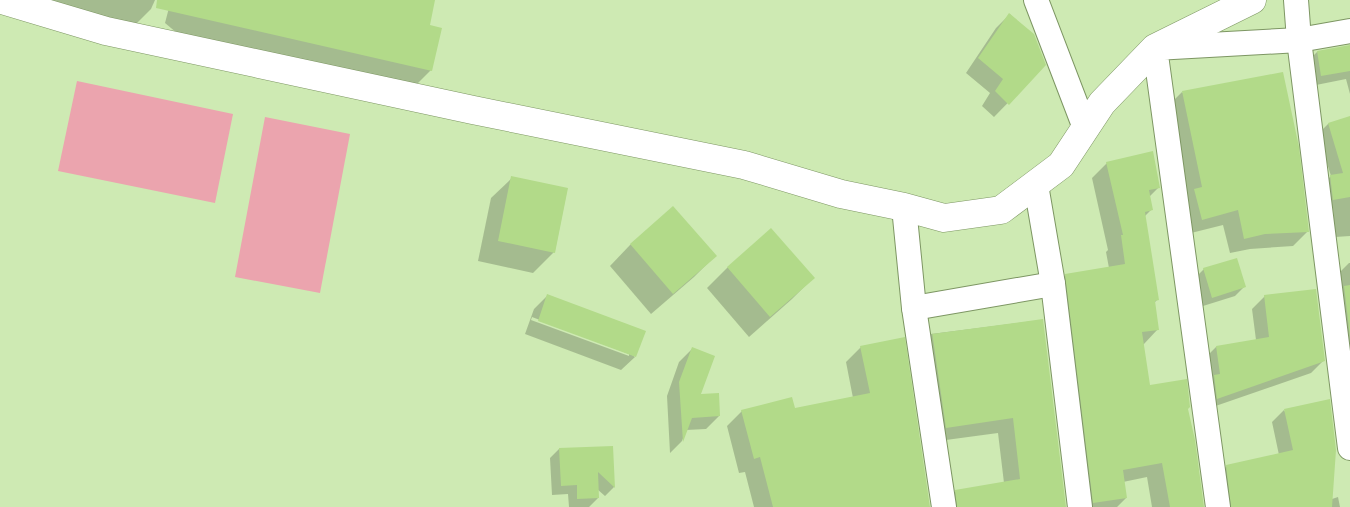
<svg xmlns="http://www.w3.org/2000/svg" width="1350" height="507" font-family="'Roboto Condensed',sans-serif">
<style>
.green{fill:#eba4ae}
.shadow{fill:#0003;fill-rule:evenodd}
.building{fill:#b2da89}
.lines{fill:none;stroke-linecap:round;stroke-linejoin:round}
.minor-casing{stroke:#7d9663;stroke-width:26}
.tertiary-casing{stroke:#7d9663;stroke-width:29}
.minor{stroke:#fff;stroke-width:24}
.tertiary{stroke:#fff;stroke-width:28}
</style>
<rect width="100%" height="100%" fill="#ceeab3"/>
<g class="green">
<path d="M77,81L233,114L215,203L58,171Z"/>
<path d="M265,117L350,134L320,293L235,277Z"/>
</g>
<g class="shadow">
<path d="M23,0H155L151,9L134,26Z"/>
<path d="M171,0H434L428,26L431,70L414,87L177,33L165,23Z"/>
<path d="M1010,14L1045,65L994,117L982,106L990,93L966,73L996,28Z"/>
<path d="M1350,46V94L1346,79L1311,86L1307,62L1317,52Z"/>
<path d="M1182,92L1308,231L1293,246L1250,249L1230,253L1223,225L1187,234L1167,107Z"/>
<path d="M1350,117V236L1335,237L1333,208L1323,210L1320,187L1331,176L1318,134L1328,124Z"/>
<path d="M1107,163L1159,187L1149,197L1152,209L1144,217L1157,300L1154,303L1158,329L1143,345L1149,387L1186,409L1203,507H1152L1147,477L1123,482L1126,498L1117,507H1077L1051,290L1066,275L1109,268L1106,252L1108,250L1092,178Z"/>
<path d="M512,178L554,252L533,273L478,261L491,198Z"/>
<path d="M673,208L715,256L694,277L651,314L610,266L630,245Z"/>
<path d="M1349,263H1350V377L1337,275Z"/>
<path d="M728,267L813,278L792,299L749,337L707,288Z"/>
<path d="M1204,269L1244,287L1235,296L1203,306L1194,279Z"/>
<path d="M548,295L635,357L621,370L525,334L534,309ZM532,317L629,354V356L531,320Z"/>
<path d="M1265,296L1324,360L1311,373L1204,410L1203,360L1216,347L1256,340L1252,309Z"/>
<path d="M1042,320L1065,507H941L956,491L1004,483L998,433L931,442L917,348L931,334Z"/>
<path d="M861,347L929,507H754L745,472L739,473L727,426L742,411L794,409L853,398L846,362Z"/>
<path d="M692,349L699,395L719,416L706,429L686,430L682,441L670,453L667,396L679,362Z"/>
<path d="M1284,410L1332,499L1338,497L1340,507H1218L1214,479L1227,466L1279,455L1272,422Z"/>
<path d="M612,447L614,487L605,496L597,489L598,498L589,507H569L568,494L552,495L550,458L559,449Z"/>
</g>
<g class="building">
<path d="M157,0H435L430,25L442,28L432,71L156,8Z"/>
<path d="M1009,13L1034,34L1046,65L1009,105L995,91L1003,79L978,58Z"/>
<path d="M1350,45V71L1321,76L1317,51Z"/>
<path d="M1283,72L1299,147L1309,232L1265,234L1244,239L1238,210L1202,220L1194,189L1202,187L1182,91Z"/>
<path d="M1350,116V197L1333,200L1330,175L1343,173L1328,123Z"/>
<path d="M1153,151L1160,188L1149,190L1153,210L1145,212L1159,300L1155,301L1159,330L1142,332L1150,385L1187,379L1190,407L1188,409L1195,440L1204,507H1170L1162,463L1123,470L1127,498L1093,503L1065,274L1125,264L1121,235H1123L1106,162Z"/>
<path d="M511,176L568,188L555,253L498,241Z"/>
<path d="M673,206L717,256L673,294L630,244Z"/>
<path d="M771,228L815,278L770,317L727,267Z"/>
<path d="M1237,258L1246,287L1212,298L1203,268Z"/>
<path d="M1350,285V337L1344,286Z"/>
<path d="M1316,289L1325,361L1217,399L1214,375L1220,374L1216,346L1269,337L1264,295Z"/>
<path d="M547,294L646,331L636,357L538,321Z"/>
<path d="M1043,319L1066,507H957L955,490L1020,479L1013,418L946,428L932,332V334Z"/>
<path d="M905,337L930,507H773L760,457L754,459L741,410L792,397L795,408L870,393L860,346Z"/>
<path d="M692,347L715,356L701,394L719,393L720,416L692,418L683,442L679,382Z"/>
<path d="M1330,399L1336,450L1332,507H1231L1226,465L1293,450L1284,409Z"/>
<path d="M613,446L615,488L598,472L599,498L577,499V485L561,486L559,448Z"/>
</g>
<g class="lines">
<g class="minor-casing">
<g id="minor">
<path d="M1036,0L1085,128"/>
<path d="M1296,0L1299,40L1350,448"/>
<path d="M1036,185L1053,284L1080,507"/>
<path d="M904,207L914,308L944,507"/>
<path d="M914,308L1053,284"/>
<path d="M1218,507L1155,48L1299,40L1350,31"/>
</g>
</g>
<g class="tertiary-casing">
<path id="tertiary" d="M2,0L106,31L473,110L744,165L841,194L904,207L944,218L1001,210L1061,165L1102,103L1155,48L1252,0"/>
</g>
<use href="#minor" class="minor"/>
<use href="#tertiary" class="tertiary"/>
</g>
</svg>
